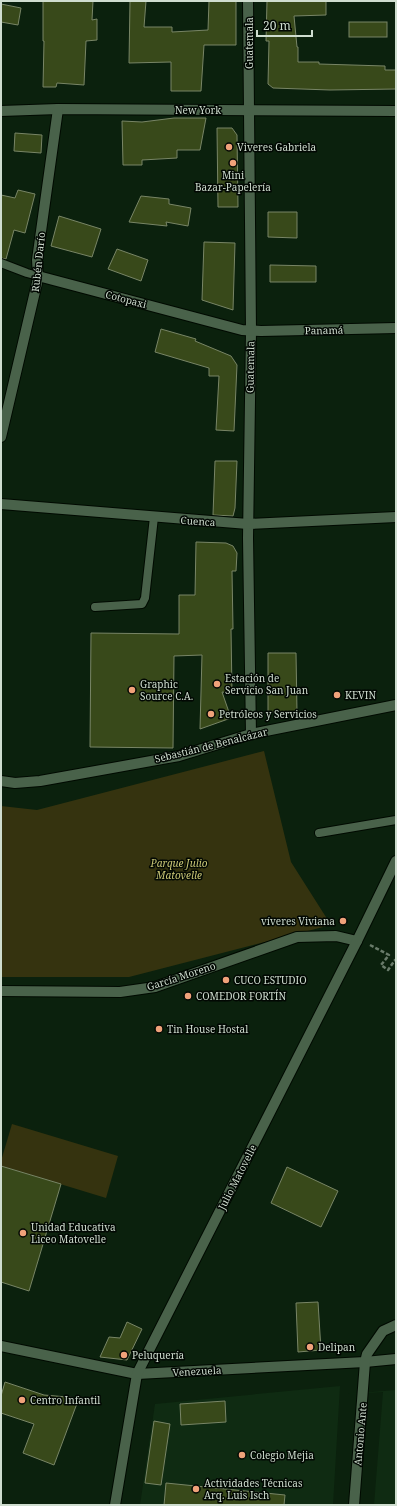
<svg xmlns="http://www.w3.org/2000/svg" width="397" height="1506" font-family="'Noto Serif',serif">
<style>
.built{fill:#0f2b12}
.green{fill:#35330f}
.building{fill:#38491a;stroke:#788566}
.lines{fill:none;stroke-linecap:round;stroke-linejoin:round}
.service-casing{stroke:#000a00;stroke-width:10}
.minor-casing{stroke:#000a00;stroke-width:12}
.path{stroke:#697b6a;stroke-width:2.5;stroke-dasharray:4 2;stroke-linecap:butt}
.service{stroke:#49624a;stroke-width:8}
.minor{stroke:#49624a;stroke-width:10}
.poi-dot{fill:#f0a27a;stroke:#020803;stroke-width:1.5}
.labels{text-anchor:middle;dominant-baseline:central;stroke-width:3;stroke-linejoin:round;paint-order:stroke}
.street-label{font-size:10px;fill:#cfddcf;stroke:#020803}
.poi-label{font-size:10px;fill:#cfddcf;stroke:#020803;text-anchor:start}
.park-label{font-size:10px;font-style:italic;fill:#cac776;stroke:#020803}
</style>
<rect width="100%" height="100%" fill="#0b210d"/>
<g class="built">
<path d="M340,1386L333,1505H140L155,1404Z"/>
<path d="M396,1390V1505H374L383,1392L348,1394Z"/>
</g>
<g class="green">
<path d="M264,751L291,862L331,925L129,977H1V806L37,810Z"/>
<path d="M12,1124L118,1156L106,1198L1,1166V1161Z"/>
</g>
<g class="building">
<path d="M43,1H93L92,20L97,19V40L86,41L84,85L57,83L56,87H43L44,41H43Z"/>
<path d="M130,1H146L144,27H172V32L208,30L209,1H236V45H204L201,91H171V62L129,63Z"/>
<path d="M267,1H326V15L294,16L297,47H298V62H319V64L385,66V70H396V89L330,90L273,88L268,84L269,41H266Z"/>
<path d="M1,4L21,8L18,25L1,22Z"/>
<rect x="349" y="22" width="38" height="15"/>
<path d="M174,118H206L200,150H177V158L142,160V165H123L122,121L142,122Z"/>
<path d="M217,128H232L237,135L238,207H218Z"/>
<path d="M15,133L42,135L41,153L14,151Z"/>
<path d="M18,190L35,194L25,233L14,230L6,259L1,258V195L15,198Z"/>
<path d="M141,196L169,199V204L191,208L188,226L166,222L167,226L129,222Z"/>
<path d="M268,212H297V238L268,237Z"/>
<path d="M59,216L101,229L92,257L51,246Z"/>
<path d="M204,242L235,243L233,310L202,300Z"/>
<path d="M117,249L148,260L141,281L108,269Z"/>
<path d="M270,265L316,266V282H270Z"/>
<path d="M161,329L196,339L195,341L231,356L237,365L234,431L216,430L219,376H209V368L155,352Z"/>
<path d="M215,461H237L235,508L233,516L213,515Z"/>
<path d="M196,542L226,543L233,546L237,553L236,571H232L233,629H231L232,693L222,692L231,718L200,729L202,655L174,656L173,748L90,747L91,633L179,634V595H195Z"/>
<path d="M268,653H296L297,712H268Z"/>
<path d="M1,1166L61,1184L29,1291L1,1282Z"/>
<path d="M287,1167L338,1191L321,1227L271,1203Z"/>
<path d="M318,1302L321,1350L298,1352L296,1303Z"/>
<path d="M127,1322L142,1329L127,1360L100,1357L109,1337L120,1338Z"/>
<path d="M5,1382L44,1395L79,1398L54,1465L23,1453L34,1424L1,1413V1396Z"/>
<path d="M225,1401L226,1422L181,1425L180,1404Z"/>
<path d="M154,1421L170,1424L161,1485L145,1483Z"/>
<path d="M166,1483L285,1495L284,1505H164Z"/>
</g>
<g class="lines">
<g class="service-casing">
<g id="service">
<path d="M1,263L27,273L38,276"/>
<path d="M95,607L142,604L145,598L154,517"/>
<path d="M319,833L396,820"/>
</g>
</g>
<g class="minor-casing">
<g id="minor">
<path d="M248,1L251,331L248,538L251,734"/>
<path d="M1,111L58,109L396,111"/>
<path d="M38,276L242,330L261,331L396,328"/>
<path d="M1,437L37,283L38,276L37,260L58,109"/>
<path d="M1,504L248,524L396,517"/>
<path d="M1,781L15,783L40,781L179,756L251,734L396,705"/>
<path d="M1,991L120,992L155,987L297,937L336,936L357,941"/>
<path d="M1,1346L137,1374L365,1362L396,1359"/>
<path d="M115,1505L137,1374L357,941L396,861"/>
<path d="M354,1505L365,1362L367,1354L383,1331L396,1325"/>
</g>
</g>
<path class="path" d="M370,945L389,955L381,965L388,970L395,960L396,961"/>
<use href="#service" class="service"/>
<use href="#minor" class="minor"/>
</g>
<g class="poi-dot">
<circle cx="229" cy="147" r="4"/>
<circle cx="233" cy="163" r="4"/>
<circle cx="217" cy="684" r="4"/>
<circle cx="132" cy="690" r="4"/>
<circle cx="337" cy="695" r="4"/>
<circle cx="211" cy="714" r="4"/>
<circle cx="343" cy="921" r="4"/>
<circle cx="226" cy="980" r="4"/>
<circle cx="188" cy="996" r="4"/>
<circle cx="159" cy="1029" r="4"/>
<circle cx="23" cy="1233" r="4"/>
<circle cx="310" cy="1347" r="4"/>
<circle cx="124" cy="1355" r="4"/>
<circle cx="22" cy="1400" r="4"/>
<circle cx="242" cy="1455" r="4"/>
<circle cx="196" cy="1489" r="4"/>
</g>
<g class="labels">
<g class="street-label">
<text transform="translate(249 43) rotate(-90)">Guatemala</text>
<text x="198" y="110">New York</text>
<text transform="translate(38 262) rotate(-84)">Rubén Darío</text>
<text transform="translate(126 299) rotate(15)">Cotopaxi</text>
<text transform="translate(324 330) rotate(-1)">Panamá</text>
<text transform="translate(250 367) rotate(-89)">Guatemala</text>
<text transform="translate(198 521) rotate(4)">Cuenca</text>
<text transform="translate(211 745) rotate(-14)">Sebastián de Benalcázar</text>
<text transform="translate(181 976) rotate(-18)">García Moreno</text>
<text transform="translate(237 1177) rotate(-63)">Julio Matovelle</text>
<text transform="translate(197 1371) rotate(-3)">Venezuela</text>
<text transform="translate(360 1434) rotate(-85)">Antonio Ante</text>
</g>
<g class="poi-label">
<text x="237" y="147">Viveres Gabriela</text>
<text x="233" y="175" text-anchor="middle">Mini<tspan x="233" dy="12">Bazar-Papelería</tspan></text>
<text x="225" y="678">Estación de<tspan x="225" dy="12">Servicio San Juan</tspan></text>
<text x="140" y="684">Graphic<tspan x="140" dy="12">Source C.A.</tspan></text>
<text x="345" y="695">KEVIN</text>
<text x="219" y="714">Petróleos y Servicios</text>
<text x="335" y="921" text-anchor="end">víveres Viviana</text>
<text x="234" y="980">CUCO ESTUDIO</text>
<text x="196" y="996">COMEDOR FORTÍN</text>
<text x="167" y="1029">Tin House Hostal</text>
<text x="31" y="1227">Unidad Educativa<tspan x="31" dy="12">Liceo Matovelle</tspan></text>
<text x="318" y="1347">Delipan</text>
<text x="132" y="1355">Peluquería</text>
<text x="30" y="1400">Centro Infantil</text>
<text x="250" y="1455">Colegio Mejia</text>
<text x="204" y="1483">Actividades Técnicas<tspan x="204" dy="12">Arq. Luis Isch</tspan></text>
</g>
<g class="park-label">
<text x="179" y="863">Parque Julio<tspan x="179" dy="12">Matovelle</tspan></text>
</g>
</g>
<rect width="397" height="1506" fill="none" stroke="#cfddcf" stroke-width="4"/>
<path d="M257 30v6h55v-6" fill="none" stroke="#cfddcf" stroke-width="2"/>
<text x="263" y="30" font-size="12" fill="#cfddcf" stroke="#020803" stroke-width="3" paint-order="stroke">20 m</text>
</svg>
